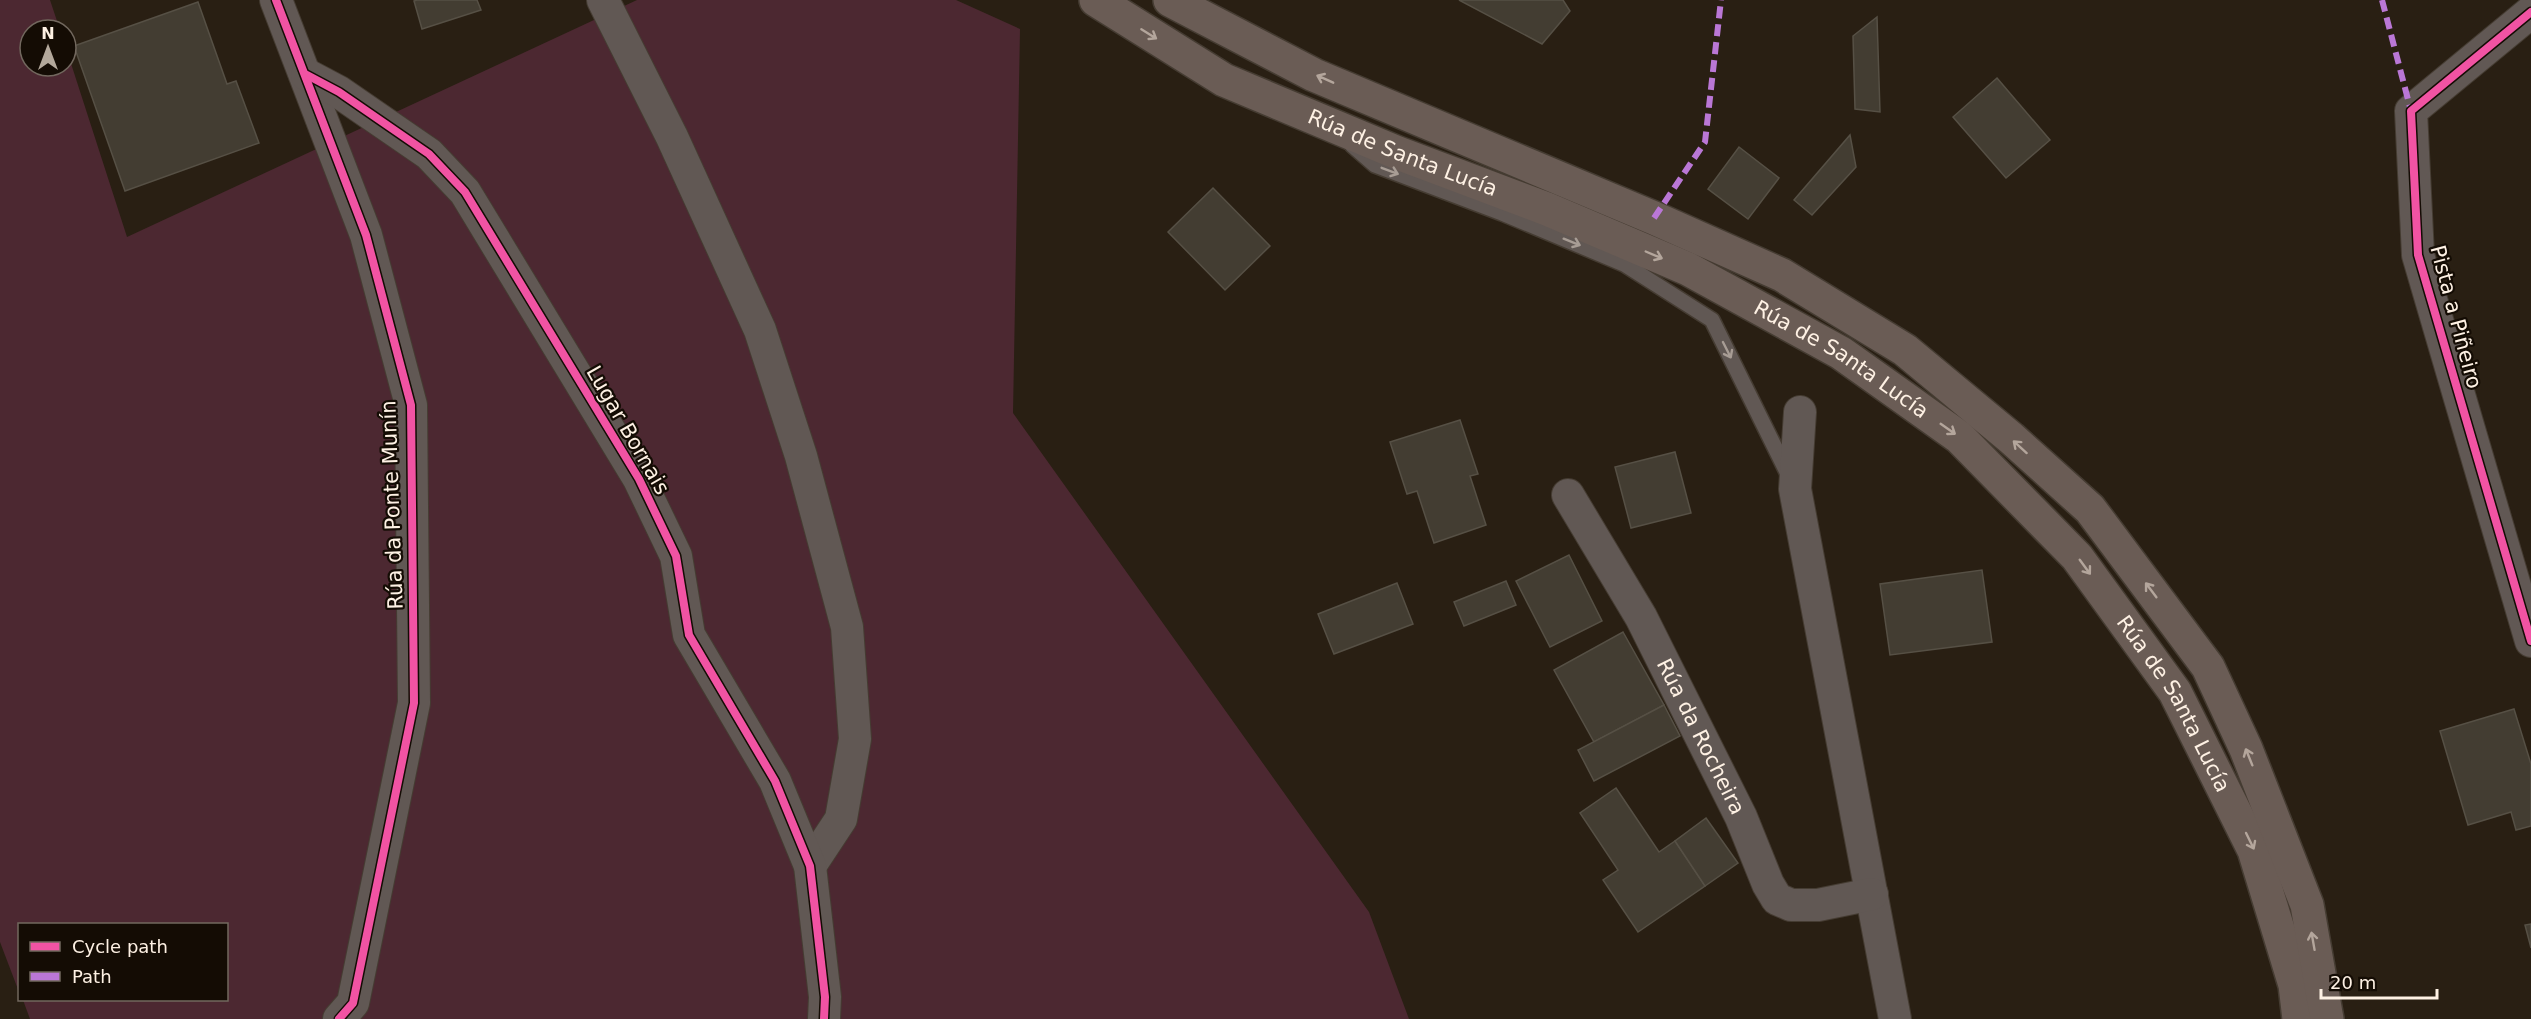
<svg xmlns="http://www.w3.org/2000/svg" width="2531" height="1019" font-family="'DejaVu Sans',sans-serif">
<style>
.green{fill:#4c2831}
.building{fill:#433d32;stroke:#565045;stroke-width:1.5}
.lines{fill:none;stroke-linecap:round;stroke-linejoin:round}
.lane-casing{stroke:#453c32;stroke-width:18}
.street-casing{stroke:#453c32;stroke-width:34}
.highway-casing{stroke:#453c32;stroke-width:36}
.lane{stroke:#615854;stroke-width:15}
.street{stroke:#615854;stroke-width:32}
.highway{stroke:#6a5c55;stroke-width:33}
.quiet{stroke:#ba77d6;stroke-width:6;stroke-dasharray:12 6;stroke-linecap:butt}
.cycleway-casing{stroke:#140c04;stroke-width:11}
.cycleway{stroke:#f153a3;stroke-width:8}
.oneway{stroke:#b4a69c}
.oneway2{stroke:#a89d95}
.labels{text-anchor:middle;dominant-baseline:central;stroke-width:4.5;stroke-linejoin:round;paint-order:stroke}
.street-label{font-size:21px;fill:#fef1e4;stroke:#140c04}
</style>
<rect width="100%" height="100%" fill="#291f13"/>
<path class="green" d="M0,0H50L60,30H30V66H66V48L127,237L637,0H956L1020,29L1013,413L1369,912L1409,1019H30L23,1000H226V924H20L19,992L0,942Z"/>
<g class="building">
<path d="M417,0H477L481,10L422,29L414,1Z"/>
<path d="M1459,0H1563L1570,11L1542,44Z"/>
<path d="M198,2L227,84L236,81L259,143L125,191L74,46Z"/>
<path d="M1877,17L1880,112L1855,109L1853,36Z"/>
<path d="M1997,78L2050,140L2006,178L1953,117Z"/>
<path d="M1850,135L1856,167L1812,215L1794,200Z"/>
<path d="M1739,147L1779,178L1748,219L1708,189Z"/>
<path d="M1213,188L1270,246L1225,290L1168,232Z"/>
<path d="M1460,420L1478,474L1470,476L1486,525L1434,543L1417,491L1407,494L1390,442Z"/>
<path d="M1675,452L1691,513L1631,528L1615,467Z"/>
<path d="M1569,555L1602,621L1550,647L1516,581Z"/>
<path d="M1982,570L1992,642L1890,655L1880,584Z"/>
<path d="M1506,581L1516,605L1464,626L1454,602Z"/>
<path d="M1397,583L1413,624L1334,654L1318,614Z"/>
<path d="M1623,632L1664,705L1594,742L1554,670Z"/>
<path d="M1664,705L1680,736L1594,781L1578,750Z"/>
<path d="M2514,709L2531,764V826L2516,830L2511,812L2468,825L2440,731Z"/>
<path d="M1616,788L1659,852L1675,841L1705,886L1638,932L1603,880L1618,870L1580,813Z"/>
<path d="M1706,818L1738,863L1705,886L1675,841Z"/>
<path d="M2531,924V948L2525,925Z"/>
</g>
<g class="lines">
<g class="lane-casing">
<path id="lane" d="M1352,145L1375,165L1502,213L1624,264L1712,320L1790,478"/>
</g>
<g class="street-casing">
<g id="street">
<path d="M276,0L366,235L411,405L414,703L353,1003L339,1019"/>
<path d="M603,0L672,137L760,330L801,456L847,627L855,739L841,819L810,866"/>
<path d="M2531,12L2411,111L2418,255L2531,641"/>
<path d="M307,75L339,92L429,154L465,192L639,479L676,556L689,635L775,781L810,866L825,997L824,1019"/>
<path d="M1800,412L1795,489L1895,1019"/>
<path id="s1" d="M1568,495L1641,617L1741,817L1768,884L1777,899L1791,905H1818L1872,894"/>
</g>
</g>
<g class="highway-casing">
<g id="highway">
<path id="s2" d="M1096,0L1224,80L1398,153L1547,209L1688,269L1841,353L1959,437L2077,557L2175,692L2254,850L2295,985L2299,1019"/>
<path d="M1170,0L1314,75L1654,218L1782,275L1905,350L2011,438L2090,509L2208,667L2246,749L2307,905L2327,1019"/>
</g>
</g>
<use href="#lane" class="lane"/>
<use href="#street" class="street"/>
<use href="#highway" class="highway"/>
<g class="quiet">
<path d="M2382,0L2411,111"/>
<path d="M1654,218L1705,142L1721,0"/>
</g>
<g class="cycleway-casing">
<g id="cycleway">
<path d="M276,0L366,235L411,405L414,703L353,1003L339,1019"/>
<path d="M2531,12L2411,111L2418,255L2531,641"/>
<path d="M307,75L339,92L429,154L465,192L639,479L676,556L689,635L775,781L810,866L825,997L824,1019"/>
</g>
</g>
<use href="#cycleway" class="cycleway"/>
</g>
<defs><path id="oneway-shaft" d="M-6 0H5M1.5-3L5.5 0L1.5 3" fill="none" stroke-width="1.6" stroke-linecap="round" stroke-linejoin="round" transform="scale(1.5)"/></defs>
<g class="oneway">
<use href="#oneway-shaft" transform="translate(1149 34) rotate(32)"/>
<use href="#oneway-shaft" transform="translate(1325 79) rotate(-156)"/>
<use href="#oneway-shaft" transform="translate(1654 255) rotate(23)"/>
<use href="#oneway-shaft" transform="translate(1948 429) rotate(35)"/>
<use href="#oneway-shaft" transform="translate(2020 447) rotate(-138)"/>
<use href="#oneway-shaft" transform="translate(2085 567) rotate(54)"/>
<use href="#oneway-shaft" transform="translate(2151 590) rotate(-127)"/>
<use href="#oneway-shaft" transform="translate(2249 757) rotate(-112)"/>
<use href="#oneway-shaft" transform="translate(2250 841) rotate(64)"/>
<use href="#oneway-shaft" transform="translate(2313 941) rotate(-100)"/>
</g>
<g class="oneway2">
<use href="#oneway-shaft" transform="translate(1390 171) rotate(21)"/>
<use href="#oneway-shaft" transform="translate(1572 242) rotate(22)"/>
<use href="#oneway-shaft" transform="translate(1727 350) rotate(63)"/>
</g>
<g class="labels">
<g class="street-label">
<text stroke="none"><textPath href="#s2" startOffset="344">Rúa de Santa Lucía</textPath></text>
<text transform="translate(2456 317) rotate(75)">Pista a Piñeiro</text>
<text stroke="none"><textPath href="#s2" startOffset="830">Rúa de Santa Lucía</textPath></text>
<text transform="translate(628 430) rotate(60)">Lugar Bornais</text>
<text transform="translate(392 505) rotate(-92)">Rúa da Ponte Munín</text>
<text stroke="none"><textPath href="#s2" startOffset="1316">Rúa de Santa Lucía</textPath></text>
<text stroke="none"><textPath href="#s1" startOffset="276">Rúa da Rocheira</textPath></text>
</g>
</g>
<rect x="18" y="923" width="210" height="78" fill="#140c04" stroke="#72685e" stroke-width="1.5"/>
<rect x="30" y="942" width="30" height="9" fill="#f153a3" stroke="#72685e" stroke-width="1.5"/>
<text x="72" y="953" font-size="18" fill="#fef1e4">Cycle path</text>
<rect x="30" y="972" width="30" height="9" fill="#ba77d6" stroke="#72685e" stroke-width="1.5"/>
<text x="72" y="983" font-size="18" fill="#fef1e4">Path</text>
<g transform="translate(48 48)"><circle r="28" fill="#140c04" stroke="#72685e" stroke-width="1.5"/>
<path d="M0-4.5L10 22L0 15L-10 22Z" fill="#b3a89b"/>
<text y="-9" font-size="16" font-weight="bold" text-anchor="middle" fill="#fef1e4">N</text>
</g>
<path d="M2321 989v9h116v-9" fill="none" stroke="#fef1e4" stroke-width="3"/>
<text x="2330" y="989" font-size="18" fill="#fef1e4" stroke="#140c04" stroke-width="4.5" paint-order="stroke">20 m</text>
</svg>
